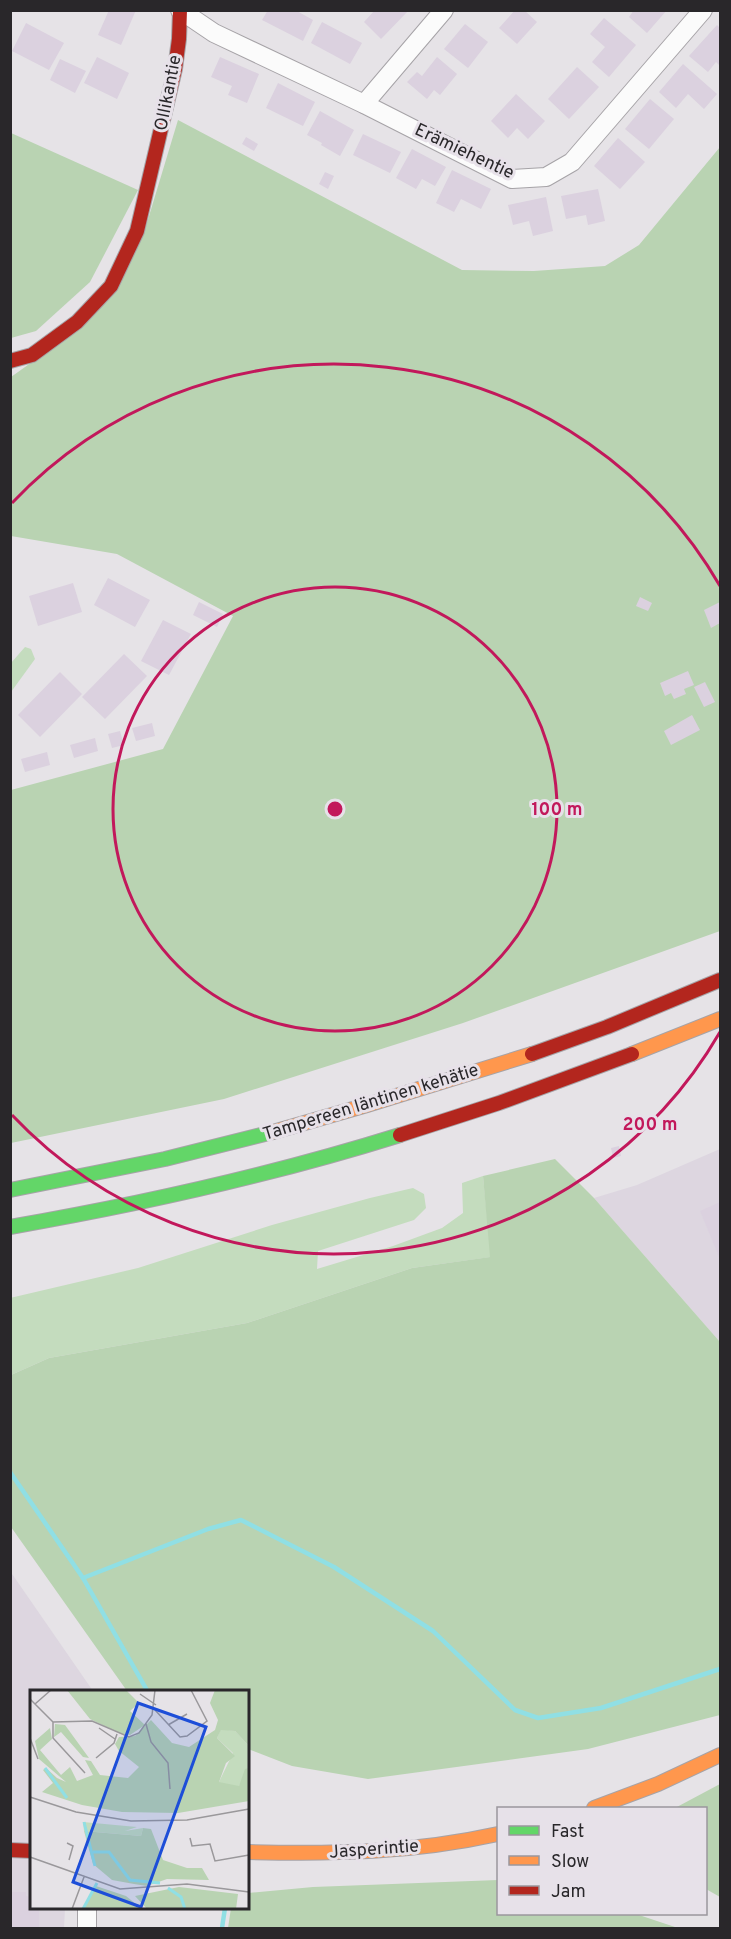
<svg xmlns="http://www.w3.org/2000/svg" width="731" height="1939" font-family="Overpass,sans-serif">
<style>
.built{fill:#ddd6e0}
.green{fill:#c4dcbe}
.forest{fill:#b9d3b2}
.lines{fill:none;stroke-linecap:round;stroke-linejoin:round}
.stream{stroke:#90dfe4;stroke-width:4.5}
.building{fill:#dbd1df}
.street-casing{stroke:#a6a3a7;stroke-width:20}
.fast-casing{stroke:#a6a3a7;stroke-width:16}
.slow-casing{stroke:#a6a3a7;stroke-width:16}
.jam-casing{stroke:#a6a3a7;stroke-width:16}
.street{stroke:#fbfbfb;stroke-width:18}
.fast{stroke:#63d668;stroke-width:14}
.slow{stroke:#ff974d;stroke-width:14}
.jam{stroke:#b3261e;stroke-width:14}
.ring{fill:none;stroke:#c2185b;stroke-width:3}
.labels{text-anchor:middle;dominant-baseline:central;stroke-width:6;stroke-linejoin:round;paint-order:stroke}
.street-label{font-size:18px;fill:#29272a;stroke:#e7e1e9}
.inset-river{fill:none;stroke:#90dfe4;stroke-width:3}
.inset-road{fill:none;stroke:#9a989b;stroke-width:1.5}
.view{fill:#1d4ed8;fill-opacity:0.15;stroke:#1d4ed8;stroke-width:3}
.inset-edge{fill:none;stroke:#29272a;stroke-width:3}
.centre{fill:#c2185b;stroke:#e7e1e9;stroke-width:3}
.ring-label{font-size:18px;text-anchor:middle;font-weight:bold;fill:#c2185b;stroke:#e7e1e9;stroke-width:6;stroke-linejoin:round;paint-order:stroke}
</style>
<rect width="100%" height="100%" fill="#e6e3e7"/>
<g class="built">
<path d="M720,1149V1342L594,1198L637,1185Z"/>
<path d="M10,1571L93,1691L32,1692V1908H65L64,1928H11Z"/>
</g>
<g class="green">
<path d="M25,647L31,649L35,659L11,692V663Z"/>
<path d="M483,1176L491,1257L412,1268L247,1323L49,1358L11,1375L10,1298L138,1268L272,1225L370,1198L413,1188L424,1194L426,1208L414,1220L318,1251L317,1269L393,1246L442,1228L463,1213L462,1183Z"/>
</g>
<g class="forest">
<path d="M178,120L462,270L534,271L605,266L639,245L720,147V931L463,1023L224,1099L11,1143V790L163,749L233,616L117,554L11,536V377L84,325L143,236Z"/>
<path d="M11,133L138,190L90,282L36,331L11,338Z"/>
<path d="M555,1159L594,1198L720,1342V1715L588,1749L368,1779L292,1766L248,1749V1692L127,1691L11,1527V1375L49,1358L247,1323L412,1268L490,1257L483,1176Z"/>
<path d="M720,1784V1897L706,1889V1808H675Z"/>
<path d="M498,1880V1914H636L678,1928H228L231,1908H248V1893L313,1887Z"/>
</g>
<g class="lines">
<g class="stream">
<path d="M10,1472L83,1578L148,1692"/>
<path d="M83,1578L208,1529L241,1520L334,1567L433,1631L515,1710L538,1718L601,1708L720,1669"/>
<path d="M222,1928L225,1908"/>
</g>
</g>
<g class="building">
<path d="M109,10H136L121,45L98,35Z"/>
<path d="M268,10H295L313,20L303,41L262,20Z"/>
<path d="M375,10H409L381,39L364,22Z"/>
<path d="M515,10H524L537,22L517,44L499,28Z"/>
<path d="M634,10H667L647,33L629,17Z"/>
<path d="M604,18L636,45L609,77L592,62L605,47L590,34Z"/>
<path d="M322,22L362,43L350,64L311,43Z"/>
<path d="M26,23L64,43L49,70L12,51Z"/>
<path d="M465,24L488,42L468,68L444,49Z"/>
<path d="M717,25L720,28V66L716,62L708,72L689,56Z"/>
<path d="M97,57L129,73L117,99L84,83Z"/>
<path d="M220,57L259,74L247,103L228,95L232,86L211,77Z"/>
<path d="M437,57L457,74L440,95L434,90L427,99L407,82L417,72L422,76Z"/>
<path d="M60,59L86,71L75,93L50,80Z"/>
<path d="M683,64L717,94L704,109L688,94L676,108L659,92Z"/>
<path d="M577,67L599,87L569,119L548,99Z"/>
<path d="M278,83L315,102L303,126L266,108Z"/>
<path d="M516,94L545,121L528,139L517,128L508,138L491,121Z"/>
<path d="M650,99L674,119L649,149L625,129Z"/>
<path d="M320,111L354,130L340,156L321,145L322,143L307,135Z"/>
<path d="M363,134L401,152L390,173L353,155Z"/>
<path d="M246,137L258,144L254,151L242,144Z"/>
<path d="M618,138L645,162L620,189L594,166Z"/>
<path d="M412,149L446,167L435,186L422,179L416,189L396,178Z"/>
<path d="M452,170L491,189L481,209L461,199L454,212L436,203Z"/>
<path d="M325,172L334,176L328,189L319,184Z"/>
<path d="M598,189L605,221L588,225L586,215L566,219L561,196Z"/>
<path d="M546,197L553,231L533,236L529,221L513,225L508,205Z"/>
<path d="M108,578L150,600L135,627L94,605Z"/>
<path d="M73,583L82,612L38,626L29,596Z"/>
<path d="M640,597L652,603L648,611L636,606Z"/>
<path d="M199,602L223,614L217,627L193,615Z"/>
<path d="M720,602V623L711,628L704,610Z"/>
<path d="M163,620L191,634L169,675L141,661Z"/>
<path d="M124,654L147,676L105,719L82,697Z"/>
<path d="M688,671L694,685L684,689L686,694L674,699L671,693L665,696L660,683Z"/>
<path d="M60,672L82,694L40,737L18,715Z"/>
<path d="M705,682L715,702L704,707L694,687Z"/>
<path d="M692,715L700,730L671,745L664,731Z"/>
<path d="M152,723L155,736L136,741L132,728Z"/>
<path d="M120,731L124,745L112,748L108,734Z"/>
<path d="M95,738L98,751L74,758L70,745Z"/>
<path d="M47,752L50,765L25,772L21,759Z"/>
<path d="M619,1146L621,1156L613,1158L611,1148Z"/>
<path d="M720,1202V1259L700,1211Z"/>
<path d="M10,1892H26V1896L32,1897V1908H39V1928H10Z"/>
</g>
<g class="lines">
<g class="street-casing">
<g id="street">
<path d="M180,10L214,33L364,104L512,179L546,177L572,162L703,10"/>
<path d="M364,104L444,10"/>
<path d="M87,1928V1908"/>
</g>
</g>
<g class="fast-casing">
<g id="fast">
<path d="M10,1190L165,1159L273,1132"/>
<path d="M10,1227C142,1204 272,1175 400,1135"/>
</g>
</g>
<g class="slow-casing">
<g id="slow">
<path d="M632,1054L720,1019"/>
<path d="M273,1132L367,1105L532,1054"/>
<path d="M594,1808L658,1784L720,1755"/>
<path d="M248,1852C335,1854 412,1853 498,1834"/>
</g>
</g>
<g class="jam-casing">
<g id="jam">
<path d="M10,361L32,355L77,322L111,286L137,231L175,69L179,39L180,10"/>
<path d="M532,1054L607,1027L720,980"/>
<path d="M400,1135L499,1103L632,1054"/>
<path d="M10,1850L32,1851"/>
</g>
</g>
<use href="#street" class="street"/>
<use href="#fast" class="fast"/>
<use href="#slow" class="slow"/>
<use href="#jam" class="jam"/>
</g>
<g class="ring">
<circle cx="335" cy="809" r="222"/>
<path d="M720 1032A445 445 0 0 1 12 1115M12 503A445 445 0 0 1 720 586"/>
</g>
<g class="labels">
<g class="street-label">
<text transform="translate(169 93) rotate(-79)">Ollikantie</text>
<text transform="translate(464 152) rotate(25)">Erämiehentie</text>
<text transform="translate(371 1103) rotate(-17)">Tampereen läntinen kehätie</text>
<text transform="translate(374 1850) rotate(-4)">Jasperintie</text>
</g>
</g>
<g transform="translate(30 1690)">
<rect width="219" height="219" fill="#e6e3e7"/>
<path d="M191,39L205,41L219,56V78L209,96H194L189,92L203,63L187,48ZM53,132L107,137L95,141L113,138L111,146L54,141Z" fill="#c4dcbe"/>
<path d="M37,0H96L109,13L100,21L115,35L100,45L91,44L60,29ZM185,0H219V56L205,41L191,40L187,48L205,66L196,73L189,92L209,96L215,79L219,78V111L148,123L92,122L52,115L12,102L23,93L13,80L16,78L27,88L36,92L9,69L5,51L20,38L22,49L10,60L31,85L40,77L47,91L63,85L55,70L61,71L70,85L98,88L109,77L89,61L85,54L89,47L105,46L121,30L142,53L159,57L185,40L188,30L180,13ZM25,34L35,35L59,68L53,67L31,42L24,47ZM113,138L121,139L133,170L157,178H172L179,190L137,189L117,196L104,194L82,190L63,174L54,141L111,146ZM66,196L96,206L112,219H54ZM149,197L208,204L206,219H117L105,206Z" fill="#b9d3b2"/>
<path class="inset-river" d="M15,78L37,108M54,132L65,176M63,162H79L100,190L130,193M138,198L151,207L155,219M53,219L67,193"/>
<path class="inset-road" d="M110,4L126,15M0,9L23,32L62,31L99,47L109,43L122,25L125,0M5,14L21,0M125,20L150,47L157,46L177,31L161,0M23,32V48L55,83M116,34L121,52L138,73L140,99M138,35L157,24M69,38L85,49M0,48L8,69M66,68L84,53L87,44M0,107L46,122L101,131L157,130L219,119M160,148L162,156L180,154L185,171L219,165M37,153L43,156L39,170M0,167L90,199L157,194L219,202M42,219L54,187"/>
<path class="view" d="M108,13L176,37L111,217L43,192Z"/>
<rect width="219" height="219" class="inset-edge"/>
</g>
<circle cx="335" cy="809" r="9" class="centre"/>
<g class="ring-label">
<text x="557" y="815">100 m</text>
<text x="650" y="1130">200 m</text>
</g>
<rect width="731" height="1939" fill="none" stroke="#29272a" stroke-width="24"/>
<rect x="497" y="1807" width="210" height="108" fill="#e7e1e9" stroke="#9b979d" stroke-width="1.5"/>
<rect x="509" y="1826" width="30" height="9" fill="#63d668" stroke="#9b979d" stroke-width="1.5"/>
<text x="551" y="1837" font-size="18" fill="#29272a">Fast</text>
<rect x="509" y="1856" width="30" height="9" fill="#ff974d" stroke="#9b979d" stroke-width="1.5"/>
<text x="551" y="1867" font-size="18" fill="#29272a">Slow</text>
<rect x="509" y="1886" width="30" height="9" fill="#b3261e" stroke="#9b979d" stroke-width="1.5"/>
<text x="551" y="1897" font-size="18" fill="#29272a">Jam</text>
</svg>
